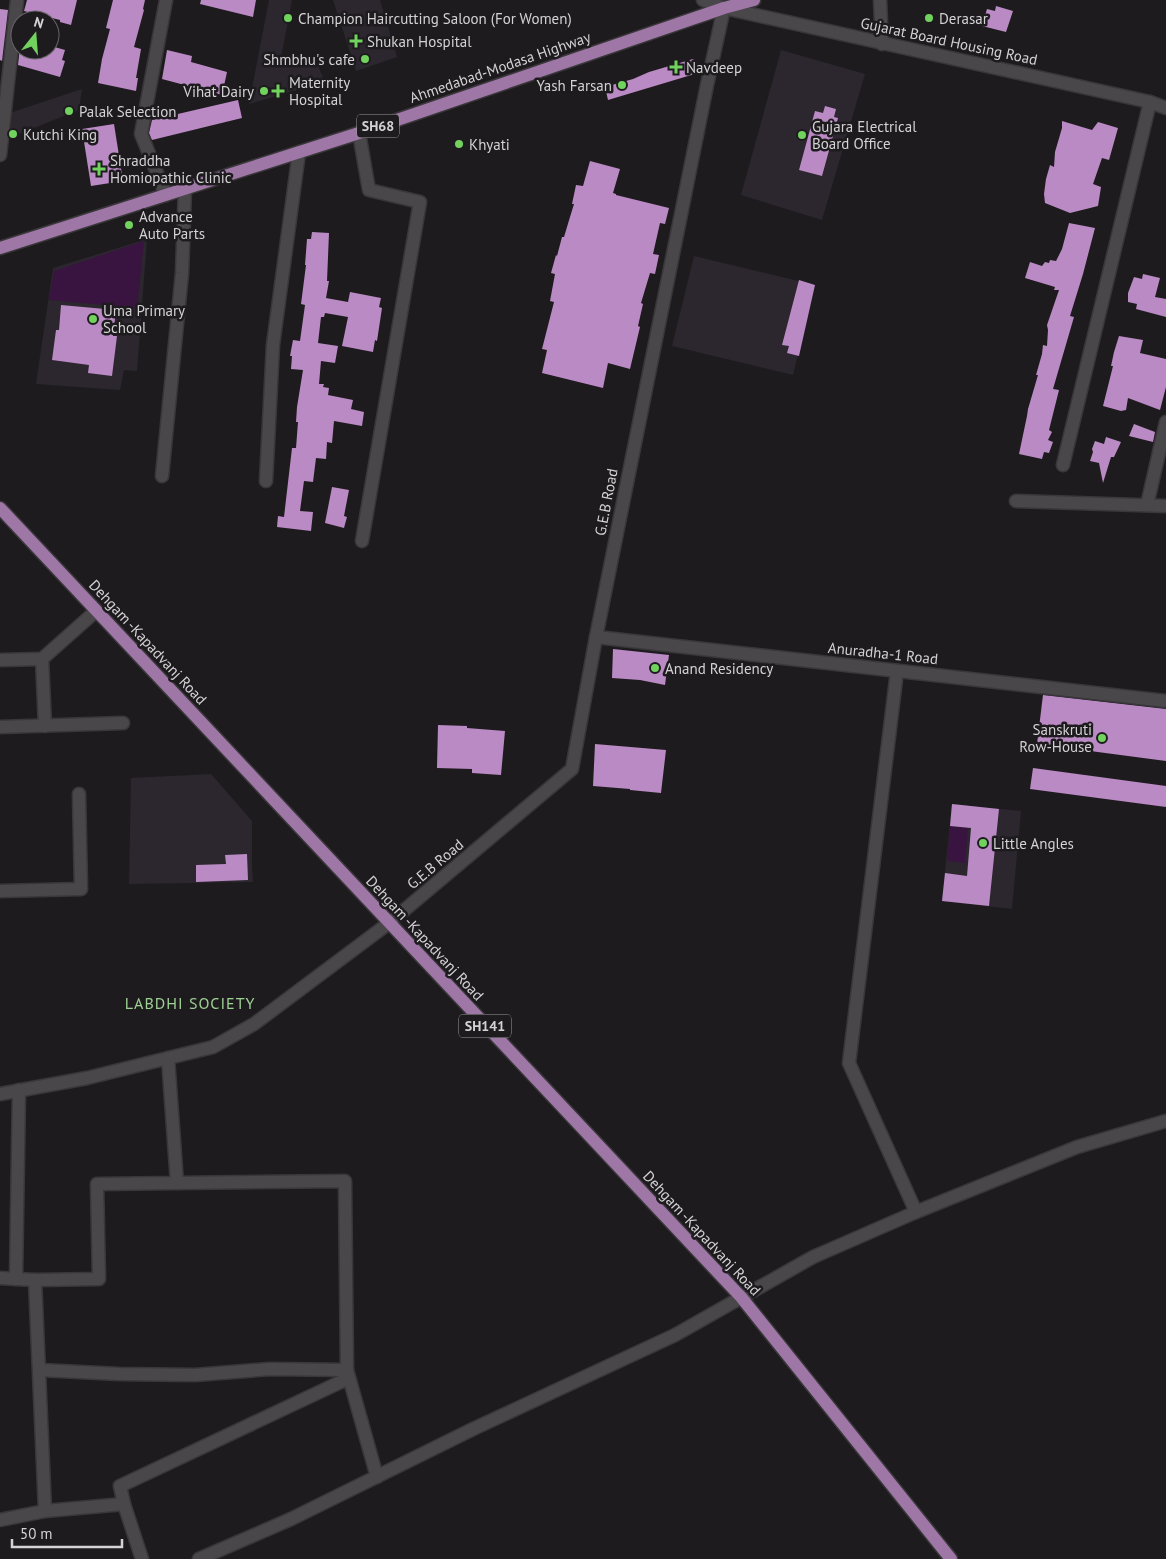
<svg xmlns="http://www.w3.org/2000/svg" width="1166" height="1559" font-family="'PT Sans',sans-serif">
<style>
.built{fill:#2c262e}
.green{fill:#391440}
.building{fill:#ba8ac4}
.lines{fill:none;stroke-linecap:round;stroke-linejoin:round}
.minor-casing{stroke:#39373a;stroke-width:15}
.tertiary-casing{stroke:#39373a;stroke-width:15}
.primary-casing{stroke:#39373a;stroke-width:15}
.minor{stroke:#4a474b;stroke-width:12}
.tertiary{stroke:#4a474b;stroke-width:12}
.primary{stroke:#9f77a7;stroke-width:12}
.poi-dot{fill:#71d25e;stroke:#1e1b1f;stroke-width:2}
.labels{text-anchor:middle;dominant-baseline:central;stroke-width:5;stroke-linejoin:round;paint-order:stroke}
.shield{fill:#1e1b1f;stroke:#9d9b9e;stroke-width:1}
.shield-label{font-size:14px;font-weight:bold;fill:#d4d2d5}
.poi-label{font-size:15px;fill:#d4d2d5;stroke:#1e1b1f;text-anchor:start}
.street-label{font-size:15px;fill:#d4d2d5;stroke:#1e1b1f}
.neighbourhood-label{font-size:16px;letter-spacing:1px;fill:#9dd093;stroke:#1e1b1f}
</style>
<rect width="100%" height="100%" fill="#1e1b1f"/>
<g class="built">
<path d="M269,0H292L280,63L315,59L325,82L249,104Z"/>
<path d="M333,0H380L397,57L356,71Z"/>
<path d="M781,50L865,74L822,220L741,195Z"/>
<path d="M82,89L79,110L1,141L10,113Z"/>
<path d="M147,239L137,371L124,370L120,390L36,384L53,268Z"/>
<path d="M694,256L815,285L793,375L672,346Z"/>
<path d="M211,774L252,821V867L253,882L129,884L131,778Z"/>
<path d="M952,804L1021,811L1012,909L942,901Z"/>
</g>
<g class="green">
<path d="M144,241L137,308L49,300L54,271Z"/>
<path d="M950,826L968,828L965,863L947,861Z"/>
</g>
<g class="building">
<path d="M27,0H77L71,25L60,22V20L24,11Z"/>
<path d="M113,0H145L143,9L144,10L134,47L141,49L136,78H138L136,91L98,83L102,59L110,29L106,28Z"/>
<path d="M201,0H256L253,17L200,4Z"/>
<path d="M996,6L1013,11L1006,32L982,26L987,9L995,11Z"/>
<path d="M0,9L8,10L2,61L0,60Z"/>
<path d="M51,46L65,50L62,60L65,61L60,77L18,65L20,47V50H50Z"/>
<path d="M167,50L192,56L191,62L227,72L222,95L162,79Z"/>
<path d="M693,59L699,64L698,73L608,100L605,87L633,79L649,72Z"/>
<path d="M238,100L242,118L152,140L149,133L152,120Z"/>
<path d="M825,106L836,109L834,117L838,118L822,176L799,170L815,111L823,113Z"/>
<path d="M1062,121L1092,130L1098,122L1118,128L1109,160L1102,158L1093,184L1101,187L1098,206L1070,213L1045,203L1044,194L1046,179L1050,165L1054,167L1055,152L1062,128Z"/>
<path d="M114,124L123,181L91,186L82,129Z"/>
<path d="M590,161L620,169L613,193L616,194V195L669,208L665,224L660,223L653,254L659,255L655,274L650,273L641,303L643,304L638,326L640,327L630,369L608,363L603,388L542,373L547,350L542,349L554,302L550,301L555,274L551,273L556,255L557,256L562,237H564L570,217L574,204H572L576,185L583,186Z"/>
<path d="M1069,223L1095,228L1083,274L1070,316L1074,317L1053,389L1059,390L1049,430L1052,432L1048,440L1053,442L1049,453L1044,452L1042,459L1019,454L1027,416L1028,409L1038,375H1036L1042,354L1043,345L1047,346L1048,330L1047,325L1059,290H1054L1055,287L1025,278L1030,262L1042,266L1045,262L1049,263L1050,260L1056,261L1062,249Z"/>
<path d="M312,232L329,233L327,281H329L326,298L348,302L350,292L381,298L379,307L382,308L377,341L375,340L373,352L342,346L348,317L325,313L324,317H321L318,343L338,346L335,363L321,361L319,384H324L323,387L329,388L328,395L353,400L351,409L364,412L362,426L334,421L332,443L327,442L326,459L316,458L313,482L304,481L300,511L313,512L311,531L277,527L278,516L284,517L292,448H296L298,422H296L297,407L303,370L291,369L292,356H290L293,340L300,341L305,305L301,304L306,265H305L307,239H311Z"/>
<path d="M1143,274L1160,278L1155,297L1166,299V317L1136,309L1137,304L1128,302V293L1134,277L1142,279Z"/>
<path d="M799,280L815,285L799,356L787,353L789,346L782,345Z"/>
<path d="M61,305L116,310L113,336H117L112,376L88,373L89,365L52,360L56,330H59Z"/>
<path d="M1119,336L1143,340L1140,353L1166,359V387L1160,410L1128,398L1126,410L1121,411L1103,406L1113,366H1111L1114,352Z"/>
<path d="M1134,424L1155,432L1153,442L1129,436Z"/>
<path d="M1106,437L1121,442L1114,457H1111L1103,483L1099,463L1090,461L1093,452L1092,449L1095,441L1104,444Z"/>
<path d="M332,487L349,490L344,516L347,517L344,528L325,523Z"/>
<path d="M613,649L669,655L665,685L640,680L612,678Z"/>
<path d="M1043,695L1166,709V761L1037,744Z"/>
<path d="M438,725L467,726V728L505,731L501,775L472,773V769L437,768Z"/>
<path d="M595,744L666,750L661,793L630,790V789L593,786Z"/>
<path d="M1033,768L1166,786V807L1030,789Z"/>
<path d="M952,804L999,809L989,906L942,901L945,873L967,876L971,828L950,826Z"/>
<path d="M247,854L248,880L196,882V865L226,864L225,855Z"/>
</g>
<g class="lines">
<g class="minor-casing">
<g id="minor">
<path d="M359,133L369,190L420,202L362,541"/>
<path d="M0,155L17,0"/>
<path d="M166,195L141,134L166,0"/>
<path d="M1063,465L1150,102"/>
<path d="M162,476L182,273L185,189"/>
<path d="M266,481L273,345L299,152"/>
<path d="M1016,501L1166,506"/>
<path d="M1147,505L1166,422"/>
<path d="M0,660L42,659"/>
<path d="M45,726L42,659L96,611"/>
<path d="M0,727L123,723"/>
<path d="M0,891L81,889L79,794"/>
<path d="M0,1094L87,1078L213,1047L254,1024L389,923"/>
<path d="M916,1212L1077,1147L1166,1121"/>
<path d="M0,1278L35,1280L99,1279L97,1184L177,1183L168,1058"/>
<path d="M16,1279L19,1090"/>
<path d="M35,1280L45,1511L124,1504L142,1559"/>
<path d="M40,1370L119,1374L195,1375L270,1369L347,1370L345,1181L177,1183"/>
<path d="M347,1370L377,1477"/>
<path d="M124,1504L120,1486L349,1378"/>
<path d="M0,1520L45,1511"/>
<path d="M199,1559L291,1519L473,1429L675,1335L813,1257L916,1212L849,1063L897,671"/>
</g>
</g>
<g class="tertiary-casing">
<g id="tertiary">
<path d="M703,0L724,8L1150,102L1166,108"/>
<path d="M880,0L882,44"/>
<path d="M596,637L1166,701"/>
<path d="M389,923L572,769L596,637L707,85L724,8"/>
</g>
</g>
<g class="primary-casing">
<g id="primary">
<path d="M0,248L359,133L724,8L754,0"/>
<path d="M0,508L741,1297L951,1559"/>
</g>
</g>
<use href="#minor" class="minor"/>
<use href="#tertiary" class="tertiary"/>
<use href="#primary" class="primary"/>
</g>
<g class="poi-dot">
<circle cx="288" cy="18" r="5"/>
<circle cx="929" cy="18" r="5"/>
<path d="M353.5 33.5h5v5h5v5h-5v5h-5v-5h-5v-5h5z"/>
<circle cx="365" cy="59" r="5"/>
<path d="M673.5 59.5h5v5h5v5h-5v5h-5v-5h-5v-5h5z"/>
<circle cx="622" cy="85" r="5"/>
<circle cx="264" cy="91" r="5"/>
<path d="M275.5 83.5h5v5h5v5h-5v5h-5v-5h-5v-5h5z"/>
<circle cx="69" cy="111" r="5"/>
<circle cx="13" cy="134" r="5"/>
<circle cx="802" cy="135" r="5"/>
<circle cx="459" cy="144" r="5"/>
<path d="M96.5 161.5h5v5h5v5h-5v5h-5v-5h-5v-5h5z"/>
<circle cx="129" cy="225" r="5"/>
<circle cx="93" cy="319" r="5"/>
<circle cx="655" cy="668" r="5"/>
<circle cx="1102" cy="738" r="5"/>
<circle cx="983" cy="843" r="5"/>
</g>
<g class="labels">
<g class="shield">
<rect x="357" y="114.5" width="42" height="23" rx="4"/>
<rect x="459" y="1014.5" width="52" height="23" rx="4"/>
</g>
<g class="shield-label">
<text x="378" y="126">SH68</text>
<text x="485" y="1026">SH141</text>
</g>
<g class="poi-label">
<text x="298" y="18">Champion Haircutting Saloon (For Women)</text>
<text x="939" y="18">Derasar</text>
<text x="367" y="41">Shukan Hospital</text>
<text x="355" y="59" text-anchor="end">Shmbhu's cafe</text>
<text x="686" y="67">Navdeep</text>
<text x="289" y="82">Maternity<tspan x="289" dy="17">Hospital</tspan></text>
<text x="612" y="85" text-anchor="end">Yash Farsan</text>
<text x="254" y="91" text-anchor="end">Vihat Dairy</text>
<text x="79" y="111">Palak Selection</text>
<text x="812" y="126">Gujara Electrical<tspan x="812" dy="17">Board Office</tspan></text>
<text x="23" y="134">Kutchi King</text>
<text x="469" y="144">Khyati</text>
<text x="110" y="160">Shraddha<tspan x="110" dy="17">Homiopathic Clinic</tspan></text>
<text x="139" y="216">Advance<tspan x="139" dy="17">Auto Parts</tspan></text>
<text x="103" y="310">Uma Primary<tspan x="103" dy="17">School</tspan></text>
<text x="665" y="668">Anand Residency</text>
<text x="1092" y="729" text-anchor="end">Sanskruti<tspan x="1092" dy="17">Row-House</tspan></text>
<text x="993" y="843">Little Angles</text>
</g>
<g class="street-label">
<text transform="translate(949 41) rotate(12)">Gujarat Board Housing Road</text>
<text transform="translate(500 67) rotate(-19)">Ahmedabad-Modasa Highway</text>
<text transform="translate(606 502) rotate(-79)">G.E.B Road</text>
<text transform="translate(148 642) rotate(47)">Dehgam -Kapadvanj Road</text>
<text transform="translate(883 653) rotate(6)">Anuradha-1 Road</text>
<text transform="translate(435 864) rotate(-40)">G.E.B Road</text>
<text transform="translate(425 938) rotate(47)">Dehgam -Kapadvanj Road</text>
<text transform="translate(702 1233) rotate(47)">Dehgam -Kapadvanj Road</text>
</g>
<g class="neighbourhood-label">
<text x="190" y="1003">LABDHI SOCIETY</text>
</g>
</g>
<g transform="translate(35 35) rotate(17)"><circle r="24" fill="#1e1b1f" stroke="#676468"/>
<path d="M0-4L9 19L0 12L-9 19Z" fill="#71d25e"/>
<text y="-8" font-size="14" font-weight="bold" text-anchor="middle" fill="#d4d2d5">N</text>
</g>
<path d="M12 1539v8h110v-8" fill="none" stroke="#d4d2d5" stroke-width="2.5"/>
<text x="20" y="1539" font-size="15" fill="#d4d2d5" stroke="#1e1b1f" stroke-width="4" paint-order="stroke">50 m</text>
</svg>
